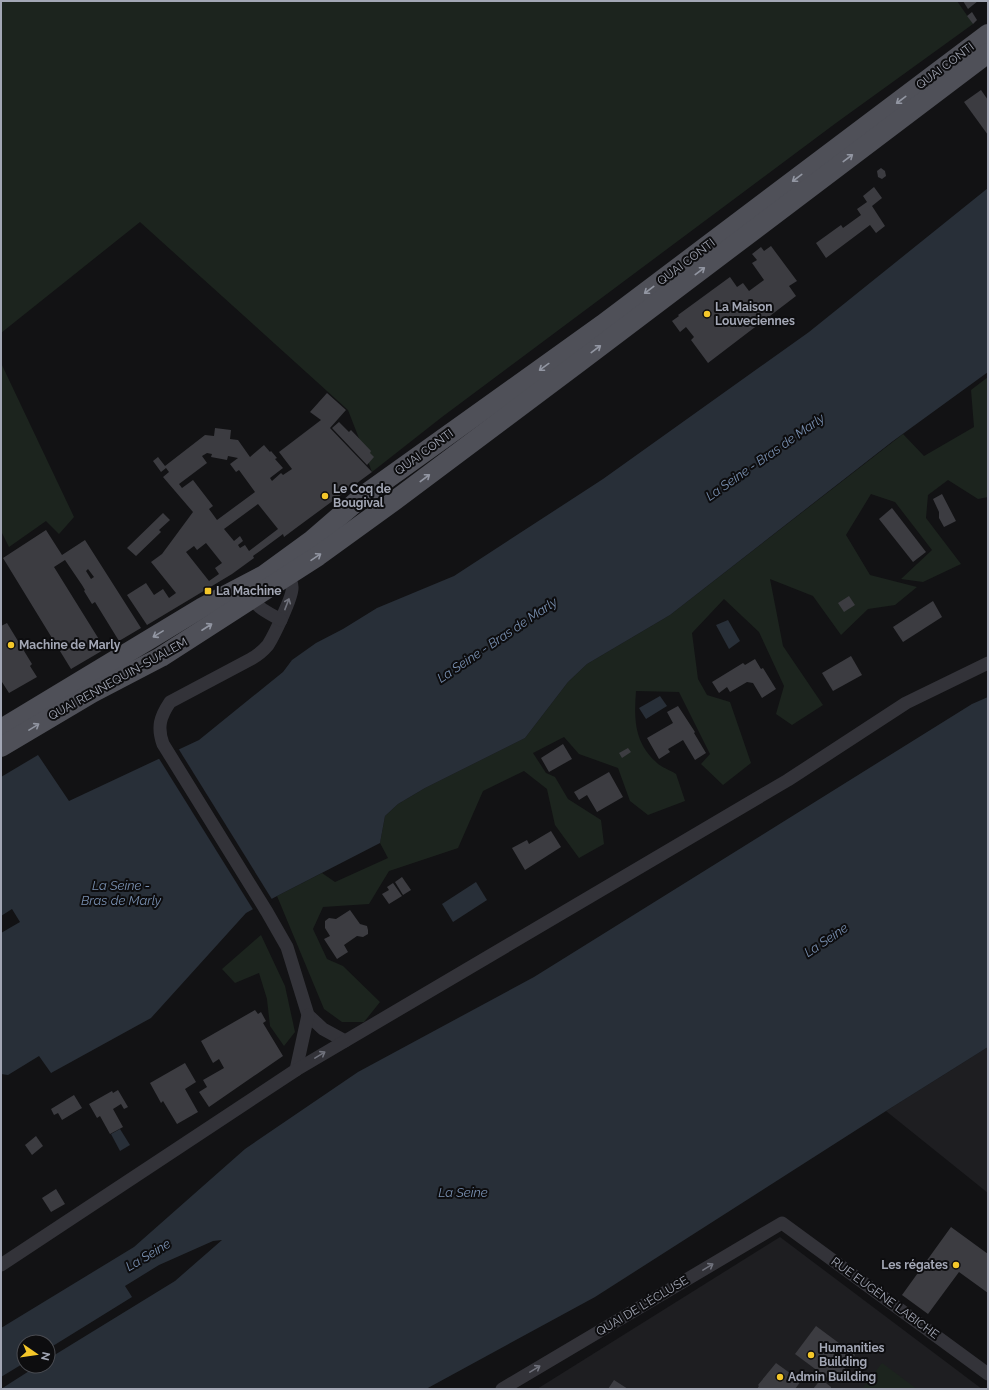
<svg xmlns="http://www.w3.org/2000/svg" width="989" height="1390" font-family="Raleway,sans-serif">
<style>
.built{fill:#1e1e21}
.green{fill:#1c241e}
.water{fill:#282f38}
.pier{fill:#121214}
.building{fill:#3c3c41;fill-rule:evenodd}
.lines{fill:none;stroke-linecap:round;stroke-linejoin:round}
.street{stroke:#333339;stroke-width:13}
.primary{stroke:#4f5058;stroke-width:20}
.oneway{stroke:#9296a2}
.oneway2{stroke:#71737d}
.poi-dot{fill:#f4c72a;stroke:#0d0d0f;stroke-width:1.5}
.labels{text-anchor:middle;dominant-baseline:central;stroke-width:4;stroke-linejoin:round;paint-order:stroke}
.street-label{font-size:12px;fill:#a3a7b5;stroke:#0d0d0f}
.poi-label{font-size:12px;font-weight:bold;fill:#a3a7b5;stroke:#0d0d0f;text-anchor:start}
.water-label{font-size:13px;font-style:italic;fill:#7990b1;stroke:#0d0d0f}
</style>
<rect width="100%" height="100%" fill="#121214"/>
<g class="built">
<path d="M988,1047V1193L886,1111Z"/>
<path d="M780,1237L982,1389H537Z"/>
</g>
<g class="green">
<path d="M1,1H957L973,24L836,123L442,417L372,472L348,410L140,222L1,333Z"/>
<path d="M1,363L74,517L59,534L46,521L9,547L1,531Z"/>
<path d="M988,377V497L978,499L948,480L928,495L926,518L961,564L923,582L901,579L932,550L895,502L871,494L846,535L870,575L917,587L895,605L868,609L841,635L813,596L770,579L783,646L823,705L792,725L776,714L784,686L759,632L724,599L692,633L698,679L707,695L730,702L751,763L723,785L701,764L710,754L679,692L636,691C634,718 634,741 655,761C660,767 670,770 676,774L685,801L648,815L630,801L618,768L579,754L564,737L533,753L546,773L555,777L568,799L601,820L604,844L579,858L555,825L547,789L524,771L483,791L458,848L389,871L369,904L323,907L313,929L327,959L343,966L380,1002L364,1022H342L324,1009L277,896L322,873L335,882L388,858L380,843L385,816L398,804L425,788L525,738L568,682L587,664L670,615L903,434L924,456L974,427L971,390Z"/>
<path d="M261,935L285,986L295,1032L284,1046L270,1026L267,999L259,973L235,983L222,969Z"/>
<path d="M882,1363L917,1389H862Z"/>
</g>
<g class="water">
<path d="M988,188V372L893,441L670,615L587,664L568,682L525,738L425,788L398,804L385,816L380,843L277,896L246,913L151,1018L51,1073L39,1056L8,1075L1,1074V933L20,922L12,909L1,916V777L38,755L69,801L199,740L283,672L292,660L316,643L343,629L377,608L454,576L603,479L809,332Z"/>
<path d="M728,620L740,641L729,649L716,625Z"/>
<path d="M660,696L667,706L646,719L639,708Z"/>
<path d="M988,697V1047L886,1111L595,1297L426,1389H1L37,1366H48V1359L175,1281L222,1240L213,1241L159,1265L125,1286L132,1297L48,1349V1342H24V1363L1,1377V1328L134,1247L245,1149L358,1072L534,977L972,704Z"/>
<path d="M476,882L487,900L453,922L442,904Z"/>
<path d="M120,1129L130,1145L120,1151L111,1134Z"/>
</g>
<path class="pier" d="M178,748L273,901L254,911L158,757Z"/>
<g class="building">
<path d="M963,1H978L968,9Z"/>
<path d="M972,12L977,20L973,24L967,16Z"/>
<path d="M981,90L988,100V135L964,102Z"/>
<path d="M881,168L885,171L886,176L882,179L878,177L877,171Z"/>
<path d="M874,187L882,198L872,206L885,226L876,233L870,225L826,258L816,243L841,225L843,228L861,215L857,209L867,202L863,196Z"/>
<path d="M771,246L797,281L789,286L796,296L708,363L691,340L694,337L686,327L680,332L672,321L679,316L678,315L730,277L737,287L743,283L749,291L764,280L752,263L757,260L752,254L761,247L764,251Z"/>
<path d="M327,393L346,410L330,428L372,472L296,528L284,537L283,534L260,551L253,556L254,558L232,574L147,625L127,595L146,583L154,595L163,589L169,598L176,593L151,562L162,554L193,512L163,477L169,472L166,468L161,472L153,461L158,457L165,466L205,435L214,436L215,428L231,430L230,439L238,440L250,457L264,445L270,452L271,451L277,458L275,459L283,468L270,478L272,481L281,473L283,475L292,469L279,452L321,420L310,412ZM207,453L212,454L211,457L227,460L228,456L238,458L230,464L236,472L239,470L255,492L217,520L209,509L213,506L193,480L182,488L179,484L207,463L202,456ZM258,504L278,529L249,551L245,545L240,548L238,545L243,541L240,536L234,541L224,529ZM206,543L222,563L215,568L219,574L209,581L186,552L194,546L197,550Z"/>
<path d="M339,422L349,432L351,430L371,451L370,453L374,457L367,465L332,428Z"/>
<path d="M942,494L956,521L944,527L939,518V512L933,499Z"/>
<path d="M892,508L926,552L913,562L879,519Z"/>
<path d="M163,513L170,520L159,530L161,532L136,556L127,548Z"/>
<path d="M46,530L62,555L85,540L141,628L119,641L95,602L92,604L84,591L85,590L82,585L65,560L54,567L105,649L71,669L3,558ZM88,569L94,577L91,579L86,571Z"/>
<path d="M849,596L855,605L844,612L838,603Z"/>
<path d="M933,601L942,617L903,642L893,627Z"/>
<path d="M7,623L32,664L30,666L37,677L9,693L2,682L1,683V626Z"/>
<path d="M851,656L862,675L833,691L822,673Z"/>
<path d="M755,659L761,669L763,668L776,689L762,698L753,683L747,682L730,692L727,687L719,693L712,682L743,663L745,665Z"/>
<path d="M678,706L695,732L694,733L706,753L695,760L683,740L668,749L670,752L659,759L647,738L673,723L667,712Z"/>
<path d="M563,744L572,759L549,772L541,758Z"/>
<path d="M628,748L631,752L622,758L619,753Z"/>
<path d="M609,772L623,797L597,812L587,795L579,800L574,792Z"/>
<path d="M551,831L561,847L525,870L512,848L527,840L529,844Z"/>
<path d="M402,877L411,890L403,895L395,882Z"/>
<path d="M393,883L402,896L389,904L382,894L389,890L387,887Z"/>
<path d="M350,910L360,924L367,926L368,930V934L363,937L357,936L344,945L348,952L337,959L324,939L330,936L325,928V921L329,918L336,919Z"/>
<path d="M255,1010L258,1014L261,1012L266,1021L263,1023L283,1056L209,1107L199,1092L207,1087L203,1080L224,1068L219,1059L213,1063L201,1041Z"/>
<path d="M185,1063L196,1082L185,1089L198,1112L177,1124L163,1101L161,1103L150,1083Z"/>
<path d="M118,1090L128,1107L124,1109L121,1104L113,1109L123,1127L110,1134L100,1116L97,1118L89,1104L112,1091L113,1093Z"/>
<path d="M74,1095L82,1108L62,1120L58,1113L54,1115L51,1109Z"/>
<path d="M36,1136L43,1146L32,1155L25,1145Z"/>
<path d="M56,1189L65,1204L51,1212L42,1198Z"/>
<path d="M951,1227L988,1254V1293L959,1272L928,1314L902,1295Z"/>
<path d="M816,1326L855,1355L834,1383L795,1354Z"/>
<path d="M776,1363L801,1381L795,1389H757L759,1386L758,1385Z"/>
<path d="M821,1379L831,1387V1389H813Z"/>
<path d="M614,1380L628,1389H608Z"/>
</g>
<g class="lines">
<g class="street">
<path d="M285,570C288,575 292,581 292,587C294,595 273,637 268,645C263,651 258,655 251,659L170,702C160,717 157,727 163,744L267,912L287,947L308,1015L323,1029L345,1041"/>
<path d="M249,592C257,609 265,611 281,620"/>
<path d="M296,1070L308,1015"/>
<path d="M1,1265L296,1070L788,780L906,703L988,663"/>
<path d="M502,1389L782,1223L988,1374"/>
</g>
<g class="primary">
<path d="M1,729L203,607L264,575L312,540L363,496L602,325L988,34"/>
<path d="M1,747L92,693L161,657L318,556L394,501L582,360L988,53"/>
</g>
</g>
<defs><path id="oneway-shaft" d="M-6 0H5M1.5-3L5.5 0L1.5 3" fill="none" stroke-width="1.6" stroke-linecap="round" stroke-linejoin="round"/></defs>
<g class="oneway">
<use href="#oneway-shaft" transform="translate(901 100) rotate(143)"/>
<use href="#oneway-shaft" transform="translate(848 158) rotate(-37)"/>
<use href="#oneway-shaft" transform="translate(797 178) rotate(143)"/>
<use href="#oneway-shaft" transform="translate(700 271) rotate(-37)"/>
<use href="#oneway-shaft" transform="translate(649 290) rotate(143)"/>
<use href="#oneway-shaft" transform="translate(596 349) rotate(-37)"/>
<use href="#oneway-shaft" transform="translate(544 367) rotate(144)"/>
<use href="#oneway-shaft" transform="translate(425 478) rotate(-37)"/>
<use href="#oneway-shaft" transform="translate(316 557) rotate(-34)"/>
<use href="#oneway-shaft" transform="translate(207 627) rotate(-33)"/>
<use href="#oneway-shaft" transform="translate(158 634) rotate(149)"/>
<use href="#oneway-shaft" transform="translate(34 727) rotate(-32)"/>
</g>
<g class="oneway2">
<use href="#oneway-shaft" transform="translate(287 604) rotate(-69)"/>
<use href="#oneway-shaft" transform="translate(320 1055) rotate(-31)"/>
<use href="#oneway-shaft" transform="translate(708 1267) rotate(-31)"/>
<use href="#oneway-shaft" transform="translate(535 1369) rotate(-31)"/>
</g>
<g class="poi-dot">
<circle cx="707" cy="314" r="4"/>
<circle cx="325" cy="496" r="4"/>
<rect x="204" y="587" width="8" height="8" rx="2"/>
<circle cx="11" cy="645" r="4"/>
<circle cx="956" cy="1265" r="4"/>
<circle cx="811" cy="1355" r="4"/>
<circle cx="780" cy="1377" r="4"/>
</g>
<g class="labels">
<g class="street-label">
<text transform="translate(945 66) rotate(-37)">QUAI CONTI</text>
<text transform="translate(686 262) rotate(-37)">QUAI CONTI</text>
<text transform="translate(424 452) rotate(-36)">QUAI CONTI</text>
<text transform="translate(118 679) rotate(-29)">QUAI RENNEQUIN-SUALEM</text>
<text transform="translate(885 1298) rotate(36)">RUE EUGÈNE LABICHE</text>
<text transform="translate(642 1306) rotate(-31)">QUAI DE L'ÉCLUSE</text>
</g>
<g class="poi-label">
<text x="715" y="307">La Maison<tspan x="715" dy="14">Louveciennes</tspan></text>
<text x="333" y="489">Le Coq de<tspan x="333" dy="14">Bougival</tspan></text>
<text x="216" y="591">La Machine</text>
<text x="19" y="645">Machine de Marly</text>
<text x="948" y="1265" text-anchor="end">Les régates</text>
<text x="819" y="1348">Humanities<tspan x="819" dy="14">Building</tspan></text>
<text x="788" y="1377">Admin Building</text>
</g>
<g class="water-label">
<text transform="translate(765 457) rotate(-35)">La Seine - Bras de Marly</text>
<text transform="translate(497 640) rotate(-34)">La Seine - Bras de Marly</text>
<text x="121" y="885">La Seine -<tspan x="121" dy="15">Bras de Marly</tspan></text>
<text transform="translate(826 940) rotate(-34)">La Seine</text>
<text x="463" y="1192">La Seine</text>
<text transform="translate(148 1255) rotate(-31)">La Seine</text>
</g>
</g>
<rect width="989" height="1390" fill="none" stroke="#a3a7b5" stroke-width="4"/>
<g transform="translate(36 1354) rotate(103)"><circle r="19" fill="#0d0d0f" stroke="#494b51"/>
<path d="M0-3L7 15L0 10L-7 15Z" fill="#f4c72a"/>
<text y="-6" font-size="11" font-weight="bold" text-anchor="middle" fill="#a3a7b5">N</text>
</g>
</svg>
